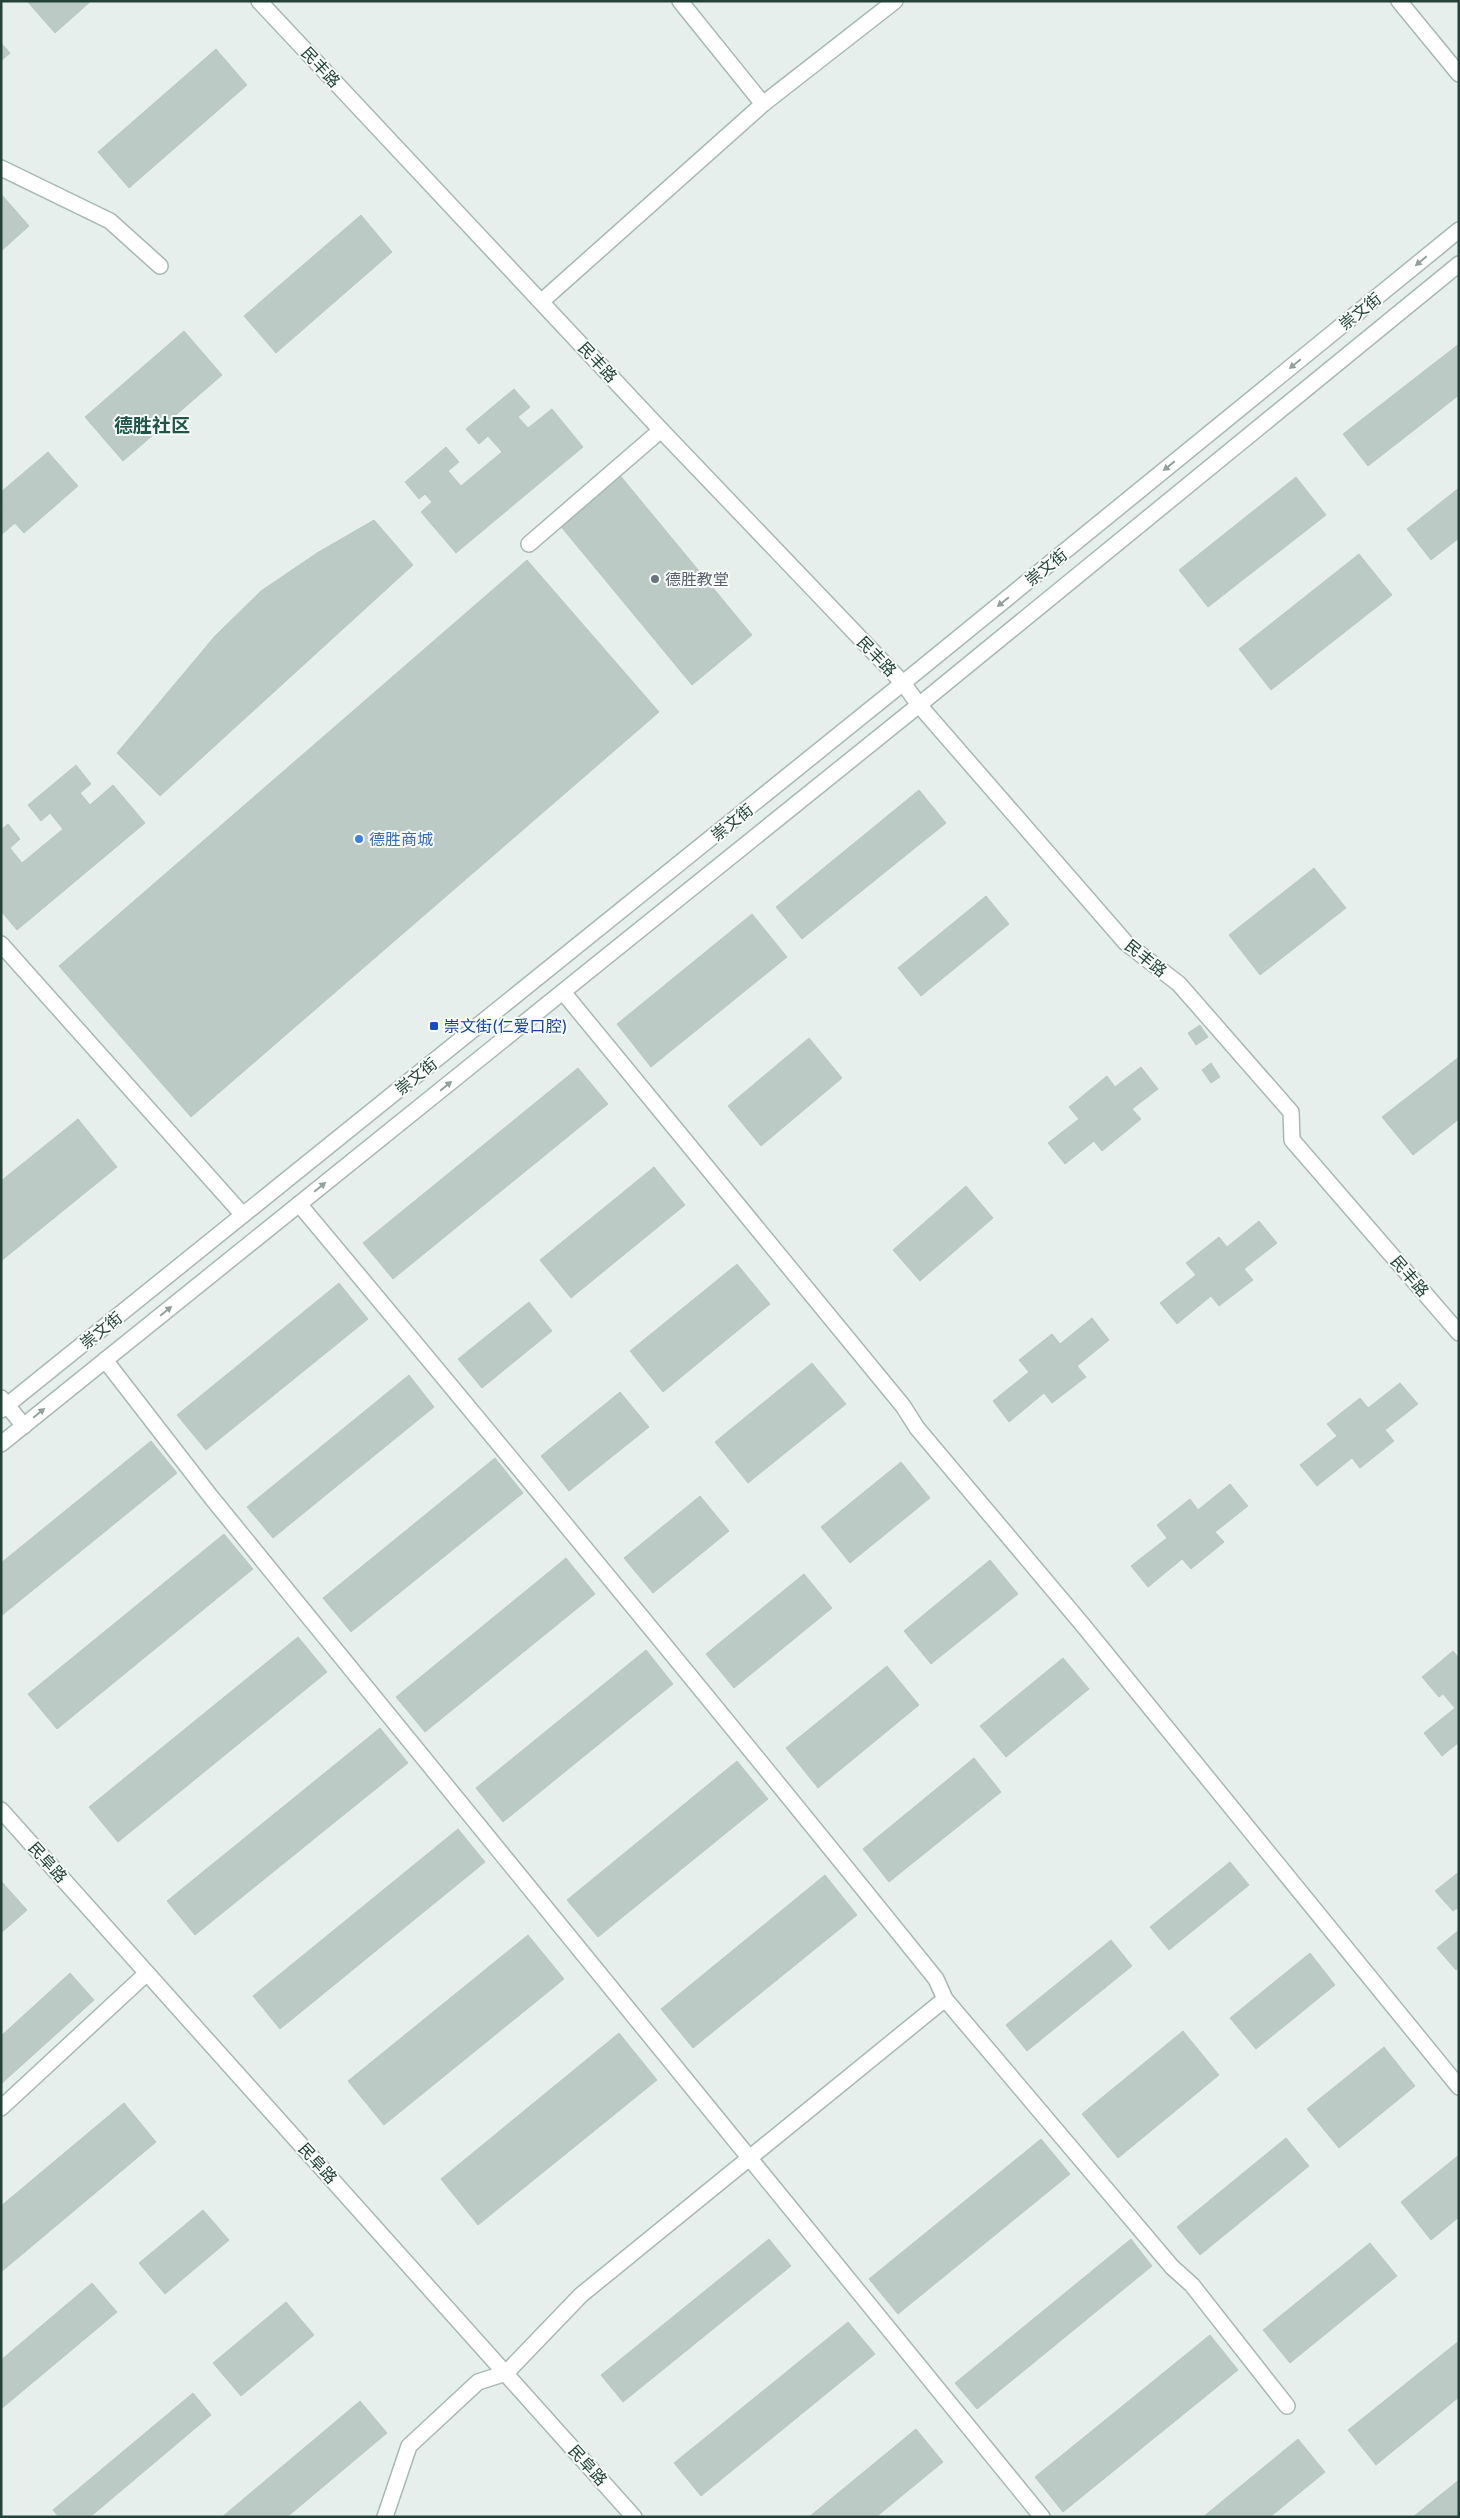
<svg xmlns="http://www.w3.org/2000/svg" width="1460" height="2518" font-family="Inter,'Noto Sans SC',sans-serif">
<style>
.building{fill:#bbcac4;stroke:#b8c9c2}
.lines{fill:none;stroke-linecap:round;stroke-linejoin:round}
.minor-casing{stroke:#a8b8b2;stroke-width:18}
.minor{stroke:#fff;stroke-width:15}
.oneway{fill:#92a09c}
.worship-dot{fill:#6b7280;stroke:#f7fbf9;stroke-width:2}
.shop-dot{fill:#3f7fe0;stroke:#f7fbf9;stroke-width:2}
.transit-dot{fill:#1a4fb4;stroke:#f7fbf9;stroke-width:2}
.labels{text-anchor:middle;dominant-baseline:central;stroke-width:4;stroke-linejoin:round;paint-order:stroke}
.street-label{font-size:16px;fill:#24423a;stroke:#f7fbf9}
.worship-label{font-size:16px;fill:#5b616d;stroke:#f7fbf9;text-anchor:start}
.shop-label{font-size:16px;fill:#366cbe;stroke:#f7fbf9;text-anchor:start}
.transit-label{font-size:16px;fill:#164399;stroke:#f7fbf9;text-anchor:start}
.quarter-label{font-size:19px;font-weight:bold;fill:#1f5548;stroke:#f7fbf9}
</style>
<rect width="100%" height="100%" fill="#e6efeb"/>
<g class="building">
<path d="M27,1H91L55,33Z"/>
<path d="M1,43L10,53L1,61Z"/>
<path d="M216,49L247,85L129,188L98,152Z"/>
<path d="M1,194L29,226L1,251Z"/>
<path d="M361,215L392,252L276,353L244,316Z"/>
<path d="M184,331L222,375L123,461L85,417Z"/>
<path d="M1459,344V395L1368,466L1343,434Z"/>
<path d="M514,389L530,407L518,417L528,428L552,409L583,447L456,553L421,512L432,502L425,494L419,499L405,482L446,447L459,462L448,471L461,486L502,452L488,436L479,444L466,429Z"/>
<path d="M48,452L78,486L24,533L1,508V492Z"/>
<path d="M618,473L752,635L692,685L558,523Z"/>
<path d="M1296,477L1326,515L1208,607L1179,570Z"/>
<path d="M1459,488V538L1431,560L1407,529Z"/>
<path d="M1,508L15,523L1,535Z"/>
<path d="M374,520L413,565L160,796L117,753L215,636L261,591L317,553Z"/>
<path d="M1359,554L1392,595L1271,690L1239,649Z"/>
<path d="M527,560L659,712L191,1117L59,966Z"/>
<path d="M76,765L91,784L80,793L90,805L113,785L145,823L17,930L1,911V830L8,824L20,839L10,848L22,863L63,829L50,813L41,821L28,805Z"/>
<path d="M919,790L946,823L802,939L776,907Z"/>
<path d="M1314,868L1346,908L1260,975L1229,935Z"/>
<path d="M986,896L1009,924L921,996L898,968Z"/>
<path d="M752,914L787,957L651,1067L617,1024Z"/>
<path d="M1200,1025L1208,1037L1196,1045L1188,1033Z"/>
<path d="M809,1038L842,1078L761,1146L728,1106Z"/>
<path d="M1459,1057V1119L1413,1155L1382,1117Z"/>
<path d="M1211,1063L1220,1077L1211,1083L1202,1070Z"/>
<path d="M1141,1067L1158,1089L1132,1109L1141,1119L1102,1151L1094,1141L1065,1164L1048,1143L1079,1119L1069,1107L1107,1076L1115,1087Z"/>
<path d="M578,1068L608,1104L393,1279L363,1243Z"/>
<path d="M78,1119L117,1167L1,1261V1181Z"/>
<path d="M654,1167L685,1205L571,1298L540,1260Z"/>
<path d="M966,1186L993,1218L920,1281L893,1250Z"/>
<path d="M1259,1221L1277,1243L1244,1269L1253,1280L1219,1306L1211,1296L1177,1324L1160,1303L1196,1275L1186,1263L1219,1237L1227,1247Z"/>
<path d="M737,1264L770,1304L663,1392L630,1351Z"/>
<path d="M339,1283L368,1319L206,1450L177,1415Z"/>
<path d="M529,1302L552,1331L482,1388L458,1359Z"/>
<path d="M1092,1318L1109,1340L1077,1366L1086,1377L1052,1403L1044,1393L1009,1422L993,1401L1029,1372L1019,1360L1052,1334L1060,1344Z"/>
<path d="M812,1363L846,1404L748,1483L715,1442Z"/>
<path d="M409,1375L434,1407L273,1538L247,1507Z"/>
<path d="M1400,1383L1418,1404L1385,1430L1394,1441L1360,1468L1352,1458L1317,1486L1300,1465L1337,1436L1327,1424L1360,1398L1368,1408Z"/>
<path d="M620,1392L649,1427L569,1491L541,1456Z"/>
<path d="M151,1441L177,1473L1,1616V1563Z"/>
<path d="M495,1458L523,1493L351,1632L323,1598Z"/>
<path d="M901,1462L930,1498L850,1563L821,1527Z"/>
<path d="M1230,1484L1248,1506L1215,1532L1224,1542L1191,1569L1182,1559L1148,1587L1131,1566L1167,1538L1157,1525L1190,1499L1198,1510Z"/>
<path d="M700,1496L729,1531L653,1593L624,1558Z"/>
<path d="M224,1534L253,1569L57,1729L28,1694Z"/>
<path d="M566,1558L595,1594L425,1732L396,1697Z"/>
<path d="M990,1560L1018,1594L931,1664L904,1631Z"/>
<path d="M804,1574L832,1608L734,1688L706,1654Z"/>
<path d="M298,1637L327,1672L118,1842L89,1807Z"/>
<path d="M646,1650L673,1684L503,1822L476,1788Z"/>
<path d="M1453,1651L1459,1658V1742L1442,1756L1424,1733L1455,1708L1443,1694L1439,1697L1422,1677Z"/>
<path d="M1063,1658L1089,1689L1006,1757L980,1726Z"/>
<path d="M887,1666L919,1705L818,1788L786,1748Z"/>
<path d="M380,1728L408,1763L195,1935L167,1901Z"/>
<path d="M974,1758L1001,1792L889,1882L863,1849Z"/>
<path d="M737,1761L768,1799L598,1937L567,1900Z"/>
<path d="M458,1829L485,1862L280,2029L253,1996Z"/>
<path d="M1230,1862L1249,1885L1169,1950L1150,1927Z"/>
<path d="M1459,1872V1911L1457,1908L1453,1911L1435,1891Z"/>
<path d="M825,1875L857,1915L693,2048L661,2009Z"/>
<path d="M1,1881L27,1910L1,1933Z"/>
<path d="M1459,1930V1968L1456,1970L1437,1948Z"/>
<path d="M528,1935L564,1979L384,2125L348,2081Z"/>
<path d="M1111,1940L1132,1966L1027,2051L1006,2025Z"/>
<path d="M1310,1953L1335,1985L1256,2049L1230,2018Z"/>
<path d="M70,1973L94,2000L1,2084V2036Z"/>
<path d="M1183,2031L1219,2075L1118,2158L1082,2114Z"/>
<path d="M619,2033L657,2080L478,2225L441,2179Z"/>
<path d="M1384,2047L1415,2086L1339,2148L1307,2109Z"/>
<path d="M124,2103L156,2142L1,2272V2206Z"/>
<path d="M1286,2138L1309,2166L1200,2255L1177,2227Z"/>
<path d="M1041,2139L1070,2174L898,2314L869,2279Z"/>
<path d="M1459,2155V2217L1431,2240L1401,2202Z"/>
<path d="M203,2210L229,2240L165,2294L139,2263Z"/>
<path d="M769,2239L791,2266L623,2402L601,2375Z"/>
<path d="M1131,2239L1152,2266L977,2409L955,2383Z"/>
<path d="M1370,2243L1397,2276L1290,2363L1263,2330Z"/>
<path d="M92,2283L117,2312L1,2409V2360Z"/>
<path d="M286,2302L314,2335L241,2396L213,2363Z"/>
<path d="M848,2322L875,2354L701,2496L674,2463Z"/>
<path d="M1210,2335L1238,2370L1063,2512L1035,2477Z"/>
<path d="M1459,2341V2397L1376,2465L1348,2430Z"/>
<path d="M193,2393L211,2415L90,2517H59L53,2510Z"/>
<path d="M360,2401L387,2433L287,2517H222Z"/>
<path d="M916,2429L943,2462L876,2517H809Z"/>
<path d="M1298,2439L1325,2472L1270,2517H1203Z"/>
<path d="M1459,2480V2517H1413Z"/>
</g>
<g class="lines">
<g class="minor-casing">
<g id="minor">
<path d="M259,1L661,430L903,683L919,705L1126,943L1179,984L1291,1112L1292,1140L1459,1333"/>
<path d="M680,1L763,104"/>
<path d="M1399,1L1459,74"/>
<path d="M1,168L110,221L160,266"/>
<path d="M542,301L763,104L895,1"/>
<path d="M529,544L661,430"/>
<path d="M1,944L243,1215"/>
<path d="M563,992L903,1406L917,1428L1082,1624L1459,2087"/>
<path d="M299,1204C514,1461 726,1718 936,1979L945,1999L1172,2267L1192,2285L1287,2406"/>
<path d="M105,1360L211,1497L1042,2517"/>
<path d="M1,1398L24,1426"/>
<path d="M1,1410L903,683L1459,230"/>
<path d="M1,1444L919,705L1459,264"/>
<path d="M1,1810L634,2517"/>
<path d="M1,2108L147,1973"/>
<path d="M385,2517L409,2446L478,2382L506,2373L581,2295L945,1999"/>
</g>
</g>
<use href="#minor" class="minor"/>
</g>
<defs><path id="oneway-solid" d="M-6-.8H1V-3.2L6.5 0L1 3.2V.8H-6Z" transform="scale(1.25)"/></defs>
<g class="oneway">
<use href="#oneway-solid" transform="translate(1421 261) rotate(140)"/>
<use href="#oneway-solid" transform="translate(1295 364) rotate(141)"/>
<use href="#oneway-solid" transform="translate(1169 466) rotate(141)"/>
<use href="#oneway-solid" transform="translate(1003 602) rotate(141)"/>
<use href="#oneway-solid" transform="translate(446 1086) rotate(-39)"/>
<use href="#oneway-solid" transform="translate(320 1187) rotate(-39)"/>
<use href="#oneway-solid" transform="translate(166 1311) rotate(-39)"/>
<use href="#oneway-solid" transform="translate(39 1413) rotate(-39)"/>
</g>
<circle class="worship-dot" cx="655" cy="579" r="5"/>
<circle class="shop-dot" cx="359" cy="839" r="5"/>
<rect class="transit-dot" x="429" y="1021" width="10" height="10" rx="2.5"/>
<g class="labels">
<g class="street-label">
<text transform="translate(321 67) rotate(47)">民丰路</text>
<text transform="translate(1360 311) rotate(-39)">崇文街</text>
<text transform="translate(598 362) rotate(47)">民丰路</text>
<text transform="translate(1046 567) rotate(-39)">崇文街</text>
<text transform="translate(877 656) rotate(46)">民丰路</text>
<text transform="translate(732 822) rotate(-39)">崇文街</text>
<text transform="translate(1146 958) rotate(39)">民丰路</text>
<text transform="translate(416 1076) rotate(-39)">崇文街</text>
<text transform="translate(1410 1276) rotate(49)">民丰路</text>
<text transform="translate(101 1330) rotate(-39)">崇文街</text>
<text transform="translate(48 1862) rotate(48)">民阜路</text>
<text transform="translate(318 2163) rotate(48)">民阜路</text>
<text transform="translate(588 2465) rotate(48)">民阜路</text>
</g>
<g class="worship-label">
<text x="665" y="579">德胜教堂</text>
</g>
<g class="shop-label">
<text x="369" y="839">德胜商城</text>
</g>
<g class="transit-label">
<text x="444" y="1026">崇文街(仁爱口腔)</text>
</g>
<g class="quarter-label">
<text x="152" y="425">德胜社区</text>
</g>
</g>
<rect width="1460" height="2518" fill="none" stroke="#24423a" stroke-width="5"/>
</svg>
